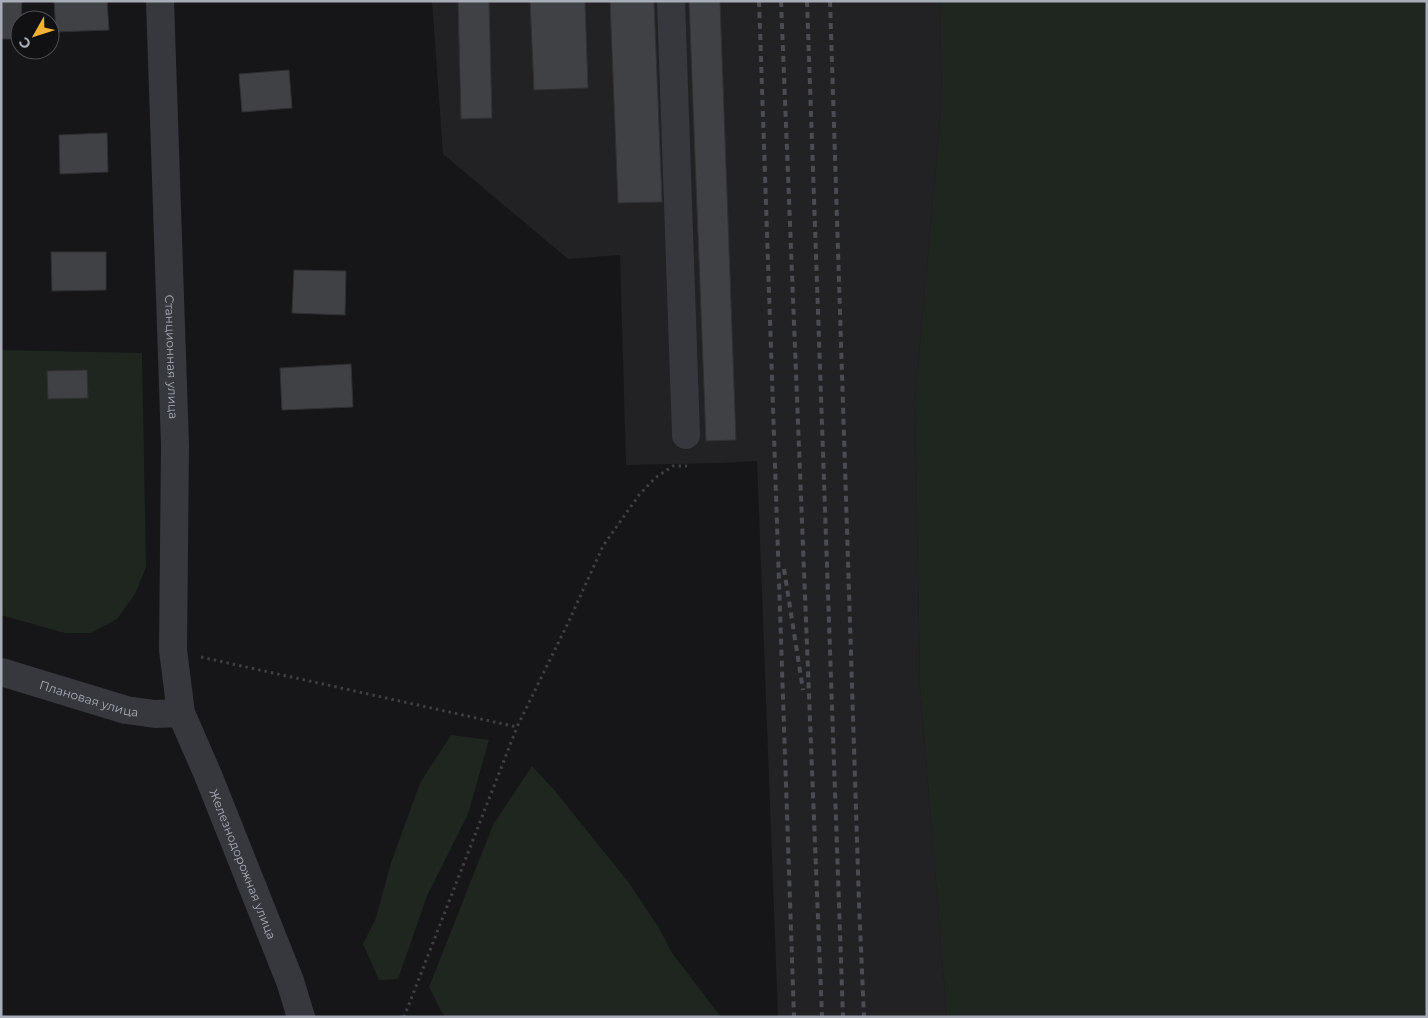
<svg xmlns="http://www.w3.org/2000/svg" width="1428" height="1018" font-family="Montserrat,sans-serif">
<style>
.built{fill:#222225}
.green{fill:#1e261f}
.building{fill:#404145;stroke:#303034}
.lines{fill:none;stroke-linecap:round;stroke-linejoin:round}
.path{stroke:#3d3f44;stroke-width:3;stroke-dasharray:2.5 4;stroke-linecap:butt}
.minor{stroke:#37383d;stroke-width:28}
.rail{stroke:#4a4c52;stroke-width:4;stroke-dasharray:6 5;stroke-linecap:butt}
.labels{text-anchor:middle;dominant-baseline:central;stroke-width:5;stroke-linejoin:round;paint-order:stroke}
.street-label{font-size:12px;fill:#a8adb8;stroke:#111113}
</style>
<rect width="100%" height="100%" fill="#161618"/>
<path class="built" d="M432,1H940L942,101L915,400L920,686L947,1017H778L757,461L719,463L626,465L620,255L568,259L443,154Z"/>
<g class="green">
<path d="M940,1H1427V1017H947L920,686L915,400L942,101Z"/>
<path d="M1,350L142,353L146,567L135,594L117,619L91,633H65L1,615Z"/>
<path d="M451,735L489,740L468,814L427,896L398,979L379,980L363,944L376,918L391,863L420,783Z"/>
<path d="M532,766L555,791L629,883L659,928L672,953L721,1017H446L442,1013L429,987L493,825Z"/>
</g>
<g class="building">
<path d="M1,1H22L20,39H1Z"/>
<path d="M54,1H107L109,30L56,32Z"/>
<path d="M458,1H489L492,118L461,119Z"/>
<path d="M530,1H585L588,88L534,90Z"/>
<path d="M610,1H654L662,202L618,203Z"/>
<path d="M689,1H720L736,440L706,441Z"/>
<path d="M289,70L292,108L242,112L239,74Z"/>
<path d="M107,133L108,172L60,174L59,135Z"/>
<path d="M51,252H106V290L52,291Z"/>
<path d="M294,270L346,271L345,315L292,313Z"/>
<path d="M351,364L353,407L282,410L280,368Z"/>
<path d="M87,370L88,398L48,399L47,371Z"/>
</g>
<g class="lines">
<g class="path">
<path d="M201,657L517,727L569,621L603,546L639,495L655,478L673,466H687"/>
<path d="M404,1017L517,727"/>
</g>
<g class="minor">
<path id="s1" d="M160,1L175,445L173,650L181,713L208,775L290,981L301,1017"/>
<path d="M671,1L686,435"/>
<path id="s2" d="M1,672L126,710L155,714L181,713"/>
</g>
<g class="rail">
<path d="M759,1L794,1017"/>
<path d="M781,1L822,1017"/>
<path d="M807,1L843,1017"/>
<path d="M830,1L859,903L864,1017"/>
<path d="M784,569L803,690"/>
</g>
</g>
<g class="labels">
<g class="street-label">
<text stroke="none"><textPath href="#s1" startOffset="356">Станционная улица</textPath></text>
<text stroke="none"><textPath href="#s2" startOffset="92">Плановая улица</textPath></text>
<text stroke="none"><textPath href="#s1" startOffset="876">Железнодорожная улица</textPath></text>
</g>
</g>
<rect width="1428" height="1018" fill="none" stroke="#a8adb8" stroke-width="5"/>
<g transform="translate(35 35) rotate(231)"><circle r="24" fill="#111113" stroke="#4d4f55"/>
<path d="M0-4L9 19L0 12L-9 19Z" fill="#f2b134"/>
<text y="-8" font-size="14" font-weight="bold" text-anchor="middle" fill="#a8adb8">С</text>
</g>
</svg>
